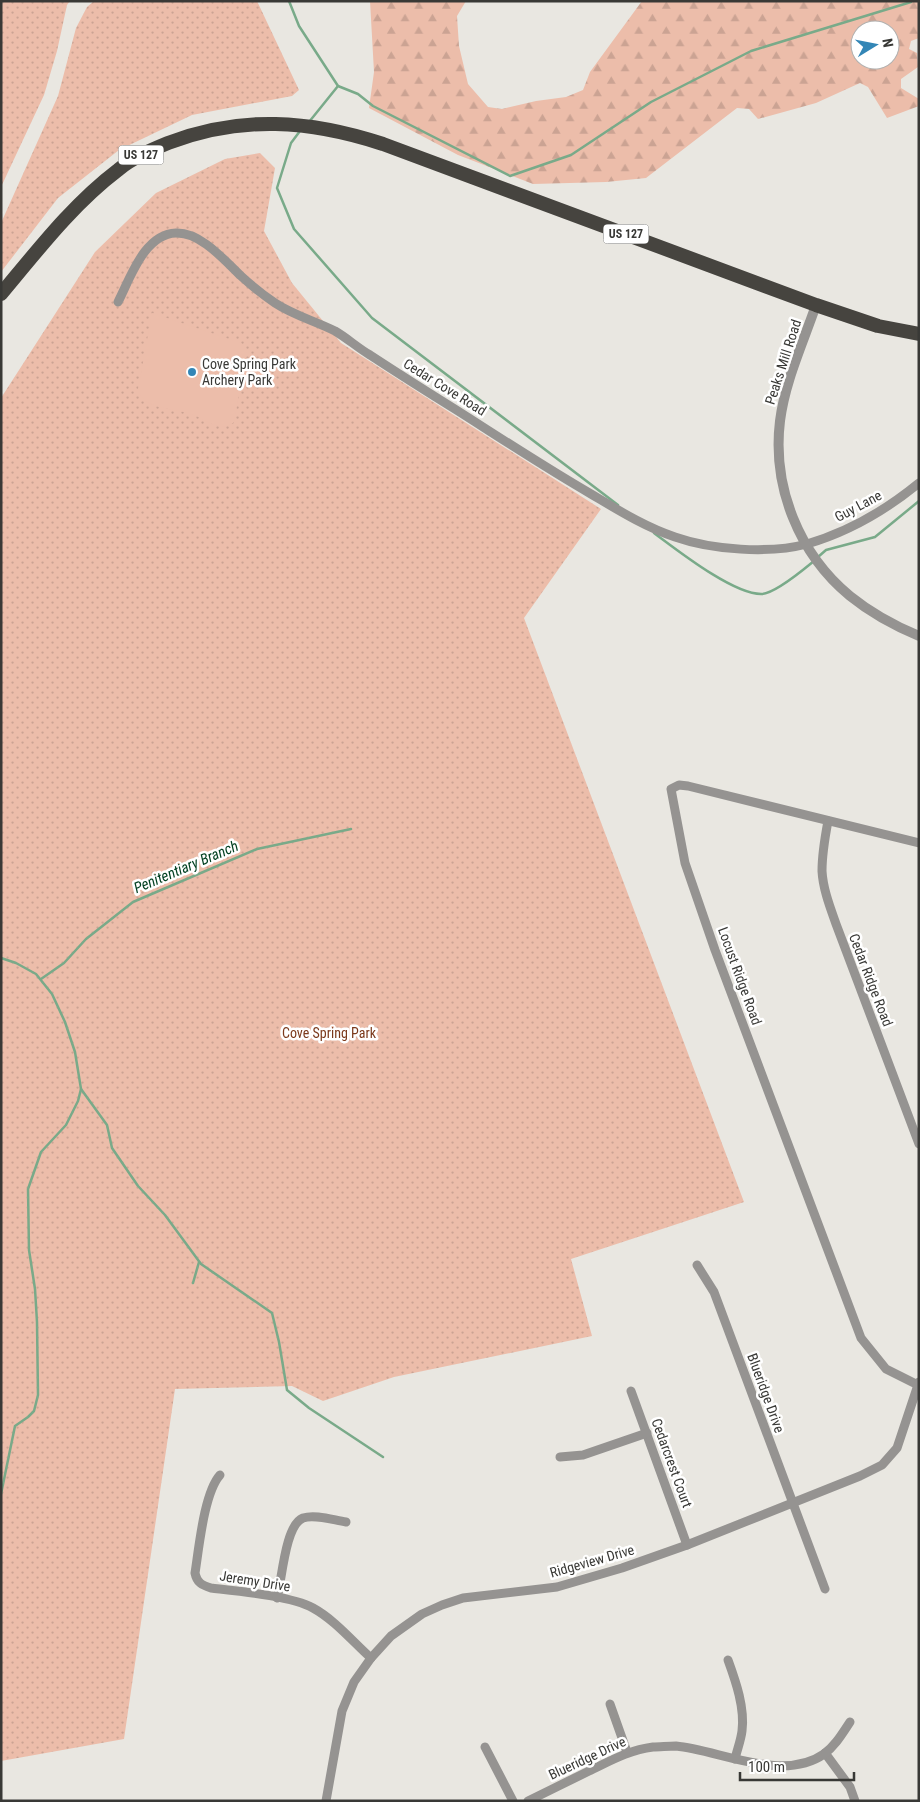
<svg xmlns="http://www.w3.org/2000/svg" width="920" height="1802" font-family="'Roboto Condensed',sans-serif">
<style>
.green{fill:url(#green-dots)}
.forest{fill:url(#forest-firs);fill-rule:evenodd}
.pitch{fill:#ecbdaa}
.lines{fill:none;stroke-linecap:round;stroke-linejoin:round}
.stream{stroke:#79aa89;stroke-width:2.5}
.minor{stroke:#959391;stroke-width:9}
.tertiary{stroke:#959391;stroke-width:10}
.trunk{stroke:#46443f;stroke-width:14}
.poi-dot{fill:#3386b6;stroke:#fff;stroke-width:2}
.labels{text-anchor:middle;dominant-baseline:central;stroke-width:5;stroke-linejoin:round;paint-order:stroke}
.shield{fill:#fff;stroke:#747472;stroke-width:1}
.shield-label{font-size:12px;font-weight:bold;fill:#393936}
.street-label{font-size:14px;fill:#393936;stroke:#fff}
.poi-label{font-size:14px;fill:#393936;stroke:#fff;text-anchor:start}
.park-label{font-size:14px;fill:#7b391b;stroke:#fff}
.water-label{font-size:15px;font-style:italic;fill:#024122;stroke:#fff}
</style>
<defs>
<pattern id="green-dots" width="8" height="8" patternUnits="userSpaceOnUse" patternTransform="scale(1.25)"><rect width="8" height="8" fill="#ecbdaa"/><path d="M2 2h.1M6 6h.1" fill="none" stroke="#cba393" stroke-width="1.8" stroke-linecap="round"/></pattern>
<pattern id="forest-firs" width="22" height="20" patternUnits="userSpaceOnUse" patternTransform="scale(1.25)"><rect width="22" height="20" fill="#ecbdaa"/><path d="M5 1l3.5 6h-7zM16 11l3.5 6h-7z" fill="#cba393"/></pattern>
</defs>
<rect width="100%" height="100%" fill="#e9e7e1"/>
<g class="green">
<path d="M1,1H70L67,5L57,51L44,95L1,187Z"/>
<path d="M94,1H257L299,90L292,96L192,115L119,150L58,198L1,272V223L58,96L76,28L87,7Z"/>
<path d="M260,153L275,168L264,231L292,283L341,343L601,509L524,618L744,1202L571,1259L592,1336L394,1377L323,1401L292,1386L175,1389L124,1739L1,1761V398L95,252L156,193L225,159Z"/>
</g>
<path class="forest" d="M370,1H466L457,16L459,46L468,84L488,107L502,109L536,101L566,97L583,90L590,72L642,1H919V38L911,41L909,49L917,53L918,67L901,79V88L919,99V106L887,118L868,87L860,83L816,103L758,119L749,109L737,108L646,178L606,182L533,184L458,155L369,108L374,72ZM860,30H890V60H860Z"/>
<path class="pitch" d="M152,313L241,343L247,350L234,422C230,426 225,427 220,426C210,425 201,417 191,414C174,408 143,410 138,389Z"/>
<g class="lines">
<g class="stream">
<path d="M289,1L299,26L338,86L358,94L373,106L510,176L571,155L651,102L751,51L911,2"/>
<path d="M309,122L338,86"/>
<path d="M300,131L291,143L277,188L294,229L372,318L618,505"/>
<path d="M654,533C677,550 734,595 762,594C776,593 803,570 814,561"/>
<path d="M818,557L826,550L875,537L919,501"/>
<path d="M1,958L16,963L36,974L52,994L65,1022L75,1052L81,1089L107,1125L112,1148L138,1186L165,1215L201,1264L272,1313L279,1342L287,1390L309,1408L383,1457"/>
<path d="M41,979L64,963L86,939L133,902L257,849L351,829"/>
<path d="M193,1283L199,1262"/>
<path d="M1,1494L15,1426L28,1417L34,1411L38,1395L37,1322L35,1289L29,1250L28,1189L41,1152L66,1125L78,1101L81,1089"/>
</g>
<g class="minor">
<path d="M118,302C130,279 144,234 176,233C201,232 225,261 241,276C252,286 263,295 275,303C293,315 315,321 335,331C347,338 358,348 370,355C399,374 429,393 458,411C502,439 546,468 591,494C618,510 645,527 675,537C712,550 769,554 807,544C848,532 886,510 919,483"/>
<path d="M828,821C825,837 822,854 822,871C823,889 830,907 836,924L919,1144"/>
<path d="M697,1265L714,1292L825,1589"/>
<path d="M918,1385L886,1369L861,1338L715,950L685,863L671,789L679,785L688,786L919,843"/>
<path d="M631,1391L687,1545"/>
<path d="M560,1457L583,1455L647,1433"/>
<path d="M220,1475C204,1493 199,1548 195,1573C197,1583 202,1585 211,1588C237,1591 292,1596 313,1608C335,1620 353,1642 371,1658"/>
<path d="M277,1598C282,1580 285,1525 303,1518C315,1514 333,1520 346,1522"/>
<path d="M728,1660C736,1682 745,1708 742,1731C741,1740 737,1750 735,1759"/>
<path d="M610,1704L627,1752"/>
<path d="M485,1747L513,1801"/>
<path d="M825,1753L850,1787L855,1801"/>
<path d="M326,1801L342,1711L354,1682L371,1658L391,1636L422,1614L442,1605L463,1598L557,1587L622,1568L687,1545L860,1476L882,1465L897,1448L919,1382"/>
<path d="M528,1801C548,1791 569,1781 589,1771C610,1761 629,1750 653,1747C660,1747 668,1746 676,1746C719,1750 783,1783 824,1754C835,1746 842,1734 850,1722"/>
</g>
<path class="tertiary" d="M816,305C803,343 785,381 780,421C772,487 799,554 850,596C871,613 895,626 919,636"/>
<path class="trunk" d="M1,294C37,251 73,204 118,170C132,158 151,150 168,143C241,115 310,120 383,144L816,305L878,326L919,334"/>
</g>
<circle class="poi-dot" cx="192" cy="372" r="5"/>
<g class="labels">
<g class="shield">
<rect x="118.5" y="145.5" width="45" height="19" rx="4"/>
<rect x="603.5" y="224.5" width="45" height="19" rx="4"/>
</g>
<g class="shield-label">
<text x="141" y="155">US 127</text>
<text x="626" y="234">US 127</text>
</g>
<g class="street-label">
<text transform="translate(783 362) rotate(-72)">Peaks Mill Road</text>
<text transform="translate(445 387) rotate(32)">Cedar Cove Road</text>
<text transform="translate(858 506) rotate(-28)">Guy Lane</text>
<text transform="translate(740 976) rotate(70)">Locust Ridge Road</text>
<text transform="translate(871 980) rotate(69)">Cedar Ridge Road</text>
<text transform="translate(766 1393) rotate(70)">Blueridge Drive</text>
<text transform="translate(672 1463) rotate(70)">Cedarcrest Court</text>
<text transform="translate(592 1561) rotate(-16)">Ridgeview Drive</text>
<text transform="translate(255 1581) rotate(9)">Jeremy Drive</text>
<text transform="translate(587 1758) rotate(-25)">Blueridge Drive</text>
</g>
<g class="poi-label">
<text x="202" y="364">Cove Spring Park<tspan x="202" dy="16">Archery Park</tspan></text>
</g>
<g class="park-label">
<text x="329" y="1033">Cove Spring Park</text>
</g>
<g class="water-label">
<text transform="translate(186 867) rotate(-23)">Penitentiary Branch</text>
</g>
</g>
<rect width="920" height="1802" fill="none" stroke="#393936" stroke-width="5"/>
<g transform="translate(875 45) rotate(80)"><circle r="24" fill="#ffffff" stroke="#b0b0af"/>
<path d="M0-4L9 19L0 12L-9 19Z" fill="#3386b6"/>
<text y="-8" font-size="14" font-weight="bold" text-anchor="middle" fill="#393936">N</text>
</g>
<path d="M740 1772v8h114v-8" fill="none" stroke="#393936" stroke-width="2.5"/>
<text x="748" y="1772" font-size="15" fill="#393936" stroke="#ffffff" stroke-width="4" paint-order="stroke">100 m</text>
</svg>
